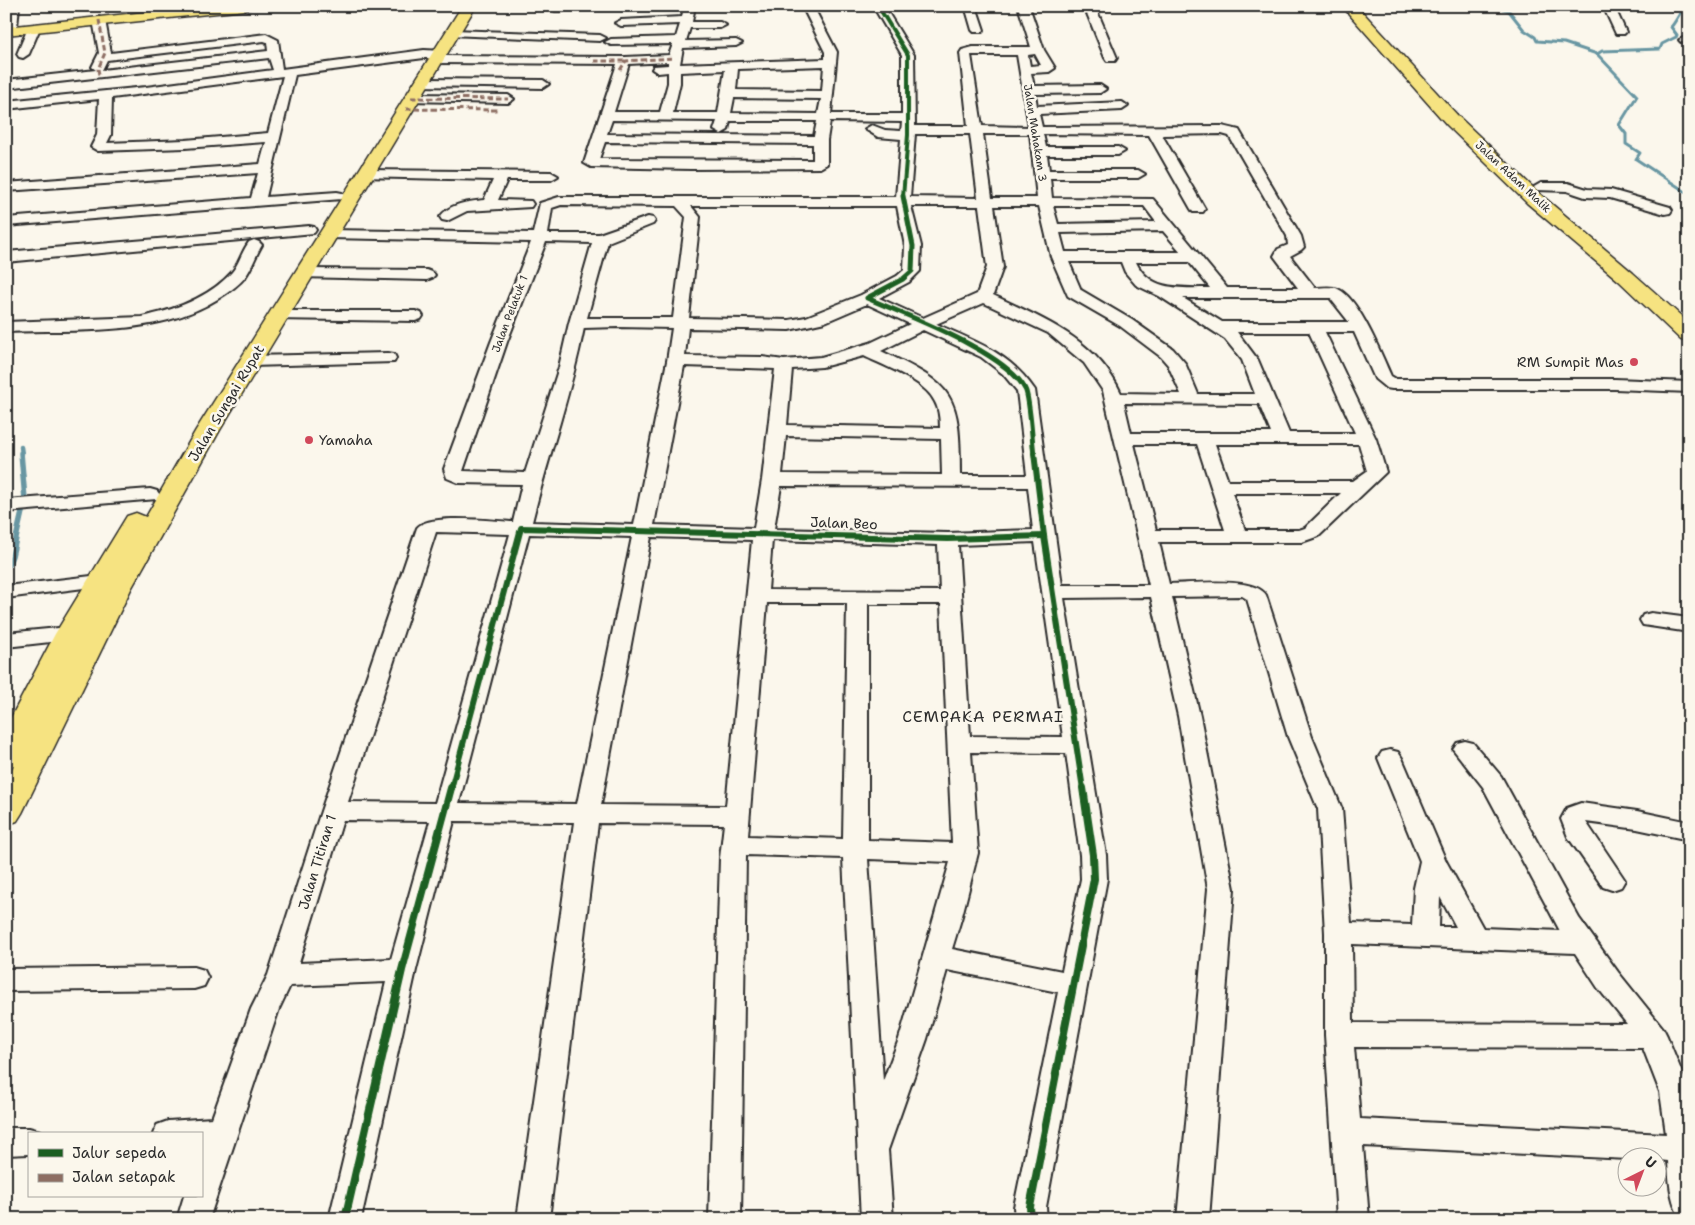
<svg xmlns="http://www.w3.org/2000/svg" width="1695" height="1225" font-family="'Shantell Sans',sans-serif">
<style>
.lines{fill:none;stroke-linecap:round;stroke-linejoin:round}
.stream-far2{stroke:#6896a2;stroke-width:3}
.stream-far1{stroke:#6896a2;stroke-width:4.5}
.stream{stroke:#6896a2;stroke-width:5.5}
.minor-casing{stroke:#2b2b2b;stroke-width:4}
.primary-casing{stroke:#2b2b2b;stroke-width:3}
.minor{fill:#fbf7ec;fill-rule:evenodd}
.primary{fill:#f6e381;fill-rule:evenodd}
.quiet{stroke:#8d6e63;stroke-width:3;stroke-dasharray:5.5 3;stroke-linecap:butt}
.cycleway-far3-casing{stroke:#fbf7ec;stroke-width:5.5}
.cycleway-far2-casing{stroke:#fbf7ec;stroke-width:8}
.cycleway-far1-casing{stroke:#fbf7ec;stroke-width:9}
.cycleway-casing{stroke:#fbf7ec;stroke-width:11}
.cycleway-far3{stroke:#1b5e20;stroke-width:4}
.cycleway-far2{stroke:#1b5e20;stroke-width:5}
.cycleway-far1{stroke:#1b5e20;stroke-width:6}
.cycleway{stroke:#1b5e20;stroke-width:8}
.poi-dot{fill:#d1495b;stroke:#fbf7ec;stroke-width:2}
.labels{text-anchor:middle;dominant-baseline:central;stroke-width:5;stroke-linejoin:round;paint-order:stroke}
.far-street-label{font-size:11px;fill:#2b2b2b;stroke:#fbf7ec}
.poi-label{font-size:14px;fill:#2b2b2b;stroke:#fbf7ec;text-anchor:end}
.street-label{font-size:14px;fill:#2b2b2b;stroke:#fbf7ec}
.quarter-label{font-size:16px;letter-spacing:1px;fill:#2b2b2b;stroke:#fbf7ec}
</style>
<rect width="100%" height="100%" fill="#fbf7ec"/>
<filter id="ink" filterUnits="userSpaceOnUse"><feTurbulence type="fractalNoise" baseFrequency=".02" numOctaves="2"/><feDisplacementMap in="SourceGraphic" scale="10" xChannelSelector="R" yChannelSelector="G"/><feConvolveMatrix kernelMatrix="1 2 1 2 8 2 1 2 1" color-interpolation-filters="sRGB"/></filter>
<g filter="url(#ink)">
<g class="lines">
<g class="stream-far2">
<path d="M1495,6L1509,11L1524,30L1535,37L1537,41L1564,43L1597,54"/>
<path d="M1686,6C1680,11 1677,20 1671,27L1677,35L1676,37L1662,44L1660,49L1602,51L1597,54L1637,96L1619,125L1626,134V144L1640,153L1636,159L1689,194"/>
</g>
<path class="stream-far1" d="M21,447L22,454"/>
<path class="stream" d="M6,570L12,556L25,499L21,453"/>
<g class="minor-casing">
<g id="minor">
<path d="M8,6H19L17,27L13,28L7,25Z"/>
<path d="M554,6H565L563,11H555Z"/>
<path d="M684,6H695L692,22H720L726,25L720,28H690L686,41L736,40L742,43L736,46L683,48L680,64L825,59V52L802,6H813L837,52L831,114H902V55L873,6H884L914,55L915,126H968L960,53L962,50L973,47H1031L1018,6H1029L1044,50L1055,68L1049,72L1031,73L1034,86L1100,85L1106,89L1100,93L1035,94L1037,106L1122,102L1128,106L1122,110L1039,114L1042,127L1222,126L1239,130L1301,236L1304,247L1301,250L1290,256L1315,288C1322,288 1332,286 1338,289C1359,298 1382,356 1391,376L1396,379H1615L1689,382V392L1615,389H1392L1386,388L1375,379L1354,332H1325L1376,439L1386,472L1319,536L1302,542H1159L1169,584C1191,584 1254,576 1266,595L1312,737L1342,809L1351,923L1412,925L1414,888L1420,861L1378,758L1382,752L1390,750L1398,752L1402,758L1446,861L1483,928L1560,931L1483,787L1453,749L1457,743L1465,741L1473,743L1501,776L1579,918L1618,972L1663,1028L1667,1036L1689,1090V1218L1678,1214C1670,1197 1669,1180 1668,1161L1658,1160V1158L1628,1159L1363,1146L1369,1219H1337L1325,1035V933L1318,809L1288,737L1247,599L1242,596L1172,597L1200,716L1234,889L1209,1219H1177L1208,889L1178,716L1151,597L1064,598L1106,855L1107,879L1046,1207L1047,1219H1015L1014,1207L1058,992L947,970L927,1039L888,1150L893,1219H861L843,858L746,855L741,1219H709L720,858L724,824L598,823L549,1219H517L574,822L454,821L416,970L361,1219H329L386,982L290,986L279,1009L209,1219H177L184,1196H201V1134H153L157,1125L168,1121L212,1118L251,1009L268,975L321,811L417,528C428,513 493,521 513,522L522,484L459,483L447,478L444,469L491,342L531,242L328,238L323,237L321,234L323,231L328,230L533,233L540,203L559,197H896L901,139L878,137L865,129L872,125L885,130L901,131L902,122L830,121L827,140V164L820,168L691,169L591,167L584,163L617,64L436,63L432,62L431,58H424L295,75L266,197L337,192L342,193L344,196L342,199L6,226V218L251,198L258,173L6,191V183L260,164L266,142L185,148L98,151L91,147L97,135L99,99L6,109V101L146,87L273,70L269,58L6,88V80L96,70L92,67L99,53L93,20L99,17L105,20L111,53L266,34L278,40L282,69L424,50L443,51L444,56L625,57L669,55L673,44L611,45L605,42L611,39L676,37L680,24L621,26L615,23L621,20L682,17ZM264,41L267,42L268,51L102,70L107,60ZM1035,54L1041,65L1030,66L1028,55ZM971,55H1017L1029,127L982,126ZM668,62V65L654,66L652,69L658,73L668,72V83L660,112H614L629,64ZM824,66L822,91L736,90L738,69ZM725,70L718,113H673L680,83V72ZM283,76L268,133L185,140L107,143L111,135L112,98ZM734,98L821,99L818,114L731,113ZM612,120L717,121L714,130L721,134L728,130L730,121H817L814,136L607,134ZM915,134H970L978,198L910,197ZM983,134H1030L1037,198H992ZM1043,134L1149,135L1191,209L1193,212H1203L1205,209L1162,135L1222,134L1229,136L1287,236L1288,245L1278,249L1274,256L1298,288H1227L1153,199L1052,198L1050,178H1138L1145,174L1138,170H1049L1047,155H1118L1125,151L1118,147H1046ZM605,142L813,144V160L599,159ZM561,205L676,206L686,217L673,318H587L608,242L653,224L655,221L653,218L648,217L599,234H548L552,208ZM691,206H897L905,246L904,270L897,276L861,295L806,317L789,320L689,318L700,217ZM911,206H979L987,267L977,294L923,318L879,298L909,282L920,271L921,246ZM994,206H1039L1051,257L1068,296L1120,326L1161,357L1168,365L1181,394L1121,393C1096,339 1043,319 993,295L1003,267ZM1053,206H1144L1156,222L1058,224ZM1163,231L1181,252H1065L1060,233ZM546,242L592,243L569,323L559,367L525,473L463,471L507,342ZM1069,262H1121L1125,272L1136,285L1159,296L1225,339L1242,360L1255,394H1198L1185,363L1173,349L1132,320L1081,290ZM1136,262H1189L1210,288C1182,288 1150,292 1136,262ZM1183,298H1330L1349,322H1222ZM984,303L1048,333L1084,363L1103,391L1149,585H1062L1035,390C1010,353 975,341 936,324ZM867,304L910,324L870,343L821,357L784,360L762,357L685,356L688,328L789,330L825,322ZM618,327L672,328L667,361L634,525L532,522C548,457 571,394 584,328ZM923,330L981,357L1003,374L1017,391L1027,475H960C960,394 955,386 881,351ZM1237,332H1309L1355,433H1289L1258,360ZM864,356C884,366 925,380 935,402C939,409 940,420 940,428L787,425L792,369L822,367ZM684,366L775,369L762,480L754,528L654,525ZM1124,403L1259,404L1271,433H1131ZM786,436L941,439L942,475L782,474ZM1134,444H1197L1225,530H1156ZM1215,444H1359L1367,471L1353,481H1228ZM781,486L1028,487L1033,530L948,533L774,529ZM1232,493H1341L1305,528L1299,530H1245ZM436,532L510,534L435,803L348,802ZM529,534L632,537L577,804L459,803ZM651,537L752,540L726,806L601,805ZM772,540L938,545L940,591L768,590ZM1035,542L1063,737L970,736L958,545ZM767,603H847L843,839L748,836ZM868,604H941L952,843L868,840ZM971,752L1066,753L1080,855L1081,879L1062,971L952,949L962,916L978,853ZM343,820L430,821L391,959L299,963ZM868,859L950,862L899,1039L883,1081ZM1440,897L1456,927H1439ZM1352,944L1575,953L1598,988L1627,1024L1353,1023ZM1354,1047L1643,1048L1660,1092L1666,1134L1360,1119Z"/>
<path d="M965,6H976L984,30L982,32H974L972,30Z"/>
<path d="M1084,6H1095L1117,58L1115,61H1107L1105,58Z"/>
<path d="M1603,6H1614L1626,32L1624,34H1616Z"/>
<path d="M34,25L40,28L29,54L23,58L19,57L17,54L28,28Z"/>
<path d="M453,30L600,35L606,38L600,41L449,35L447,33L449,31Z"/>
<path d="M1685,37H1689V43L1681,42L1679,40Z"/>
<path d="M421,79L543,80L549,84L543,88L417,86L415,83Z"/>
<path d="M411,94L508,95L514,99L508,103L407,101L405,98Z"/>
<path d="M365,170L551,172L558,176L551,180H507L498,200L531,201L533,204L531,207L467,211L447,221L442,220L440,217C450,203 468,202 484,200L493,180L360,177L358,174L360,171Z"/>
<path d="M1541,183H1568L1587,189L1611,190L1670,207L1672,210L1670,213L1665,214L1610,198L1585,197L1567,191L1536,190L1534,187Z"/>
<path d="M309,226L314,227L316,230L314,233L6,262V252Z"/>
<path d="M254,240L259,242L262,245C256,255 252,267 246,276C238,286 226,294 216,300C156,337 75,329 6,332V322L142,317C174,310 209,298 232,272C239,264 242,251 249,242Z"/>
<path d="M305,269L427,270L432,272L435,275L432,278L427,280L300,277L297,274L300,271Z"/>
<path d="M278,311H415L421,313L423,316L421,319L415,321L272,319L270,316L272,313Z"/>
<path d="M388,353L394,354L396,358L394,362L251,366L245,365L242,361L245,357L251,356Z"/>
<path d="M150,489L157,491L160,495L157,499L6,512V500Z"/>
<path d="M100,575L107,577L110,581L107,585L6,598V586Z"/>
<path d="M1651,613L1689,618V632L1643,625L1640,620L1643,615Z"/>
<path d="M69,627L77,629L80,634L77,639L6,647V633Z"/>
<path d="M1581,803L1637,811L1689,822V840L1637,829L1586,822L1625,880L1621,887L1612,890L1603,887L1568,837L1561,819L1567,808Z"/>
<path d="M194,967L204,970L208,978L204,986L194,989L6,991V969Z"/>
<path d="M6,1128H29L40,1131L41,1134H29V1154L6,1155Z"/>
</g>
</g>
<g class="primary-casing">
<g id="primary">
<path d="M202,6H253L246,10L6,35V27Z"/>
<path d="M462,6H476L220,430L131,589L22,813L17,821L6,825V781L14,765L6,768V727L55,634L127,516L136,513L146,517L196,430Z"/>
<path d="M1342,6H1357L1459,117L1541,195L1633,273L1689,323V341L1681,340L1619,281L1527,203L1447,125Z"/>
</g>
</g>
<use href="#minor" class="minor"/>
<use href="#primary" class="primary"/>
<g class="quiet">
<path d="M99,20L105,53L98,69L99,75"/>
<path d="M594,61H626"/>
<path d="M620,70L626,61L674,58"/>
<path d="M411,98L508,99"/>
<path d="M406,109L499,110"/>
</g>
<g class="cycleway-far3-casing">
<path id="cycleway-far3" d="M878,6L908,55V135L903,197"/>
</g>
<g class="cycleway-far2-casing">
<path id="cycleway-far2" d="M903,196L913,246L912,271L903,279L867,298C907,316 1006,352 1025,389C1030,397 1032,442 1034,454"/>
</g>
<g class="cycleway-far1-casing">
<g id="cycleway-far1">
<path d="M1034,453L1044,536L1083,789"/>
<path d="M451,789L521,528L948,539L1044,536"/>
</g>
</g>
<g class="cycleway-casing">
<g id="cycleway">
<path d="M345,1219L402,970L451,788"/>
<path d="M1031,1219L1030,1207L1094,879L1093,855L1083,788"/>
</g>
</g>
<use href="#cycleway-far3" class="cycleway-far3"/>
<use href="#cycleway-far2" class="cycleway-far2"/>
<use href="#cycleway-far1" class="cycleway-far1"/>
<use href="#cycleway" class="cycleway"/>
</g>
</g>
<g class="poi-dot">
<circle cx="1634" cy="362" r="5"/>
<circle cx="309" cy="440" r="5"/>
</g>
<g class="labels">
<g class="far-street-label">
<text transform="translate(1035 133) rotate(81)">Jalan Mahakam 3</text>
<text transform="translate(1513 177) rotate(43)">Jalan Adam Malik</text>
<text transform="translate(510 314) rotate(-69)">Jalan Pelatuk 1</text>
</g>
<g class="poi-label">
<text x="1624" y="362">RM Sumpit Mas</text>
<text x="319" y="440" text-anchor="start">Yamaha</text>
</g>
<g class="street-label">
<text transform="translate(226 403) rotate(-59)">Jalan Sungai Rupat</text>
<text transform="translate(844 523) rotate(2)">Jalan Beo</text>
<text transform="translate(317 862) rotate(-73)">Jalan Titiran 1</text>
</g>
<g class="quarter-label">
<text x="983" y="716">CEMPAKA PERMAI</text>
</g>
</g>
<rect width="1695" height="1225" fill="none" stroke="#fbf7ec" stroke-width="25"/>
<rect x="12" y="12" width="1670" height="1200" fill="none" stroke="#2b2b2b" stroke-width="2" filter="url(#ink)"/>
<rect x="28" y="1132" width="175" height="65" fill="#fbf7ec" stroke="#a8a59f"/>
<rect x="38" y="1149" width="25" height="8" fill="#1b5e20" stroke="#a8a59f"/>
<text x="72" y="1158" font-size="15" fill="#2b2b2b">Jalur sepeda</text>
<rect x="38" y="1174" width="25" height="8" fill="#8d6e63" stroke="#a8a59f"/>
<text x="72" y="1182" font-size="15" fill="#2b2b2b">Jalan setapak</text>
<g transform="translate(1642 1172) rotate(42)"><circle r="24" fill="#fbf7ec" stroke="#a8a59f"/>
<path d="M0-4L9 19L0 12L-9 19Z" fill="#d1495b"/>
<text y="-8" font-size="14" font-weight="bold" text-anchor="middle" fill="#2b2b2b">U</text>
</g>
</svg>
